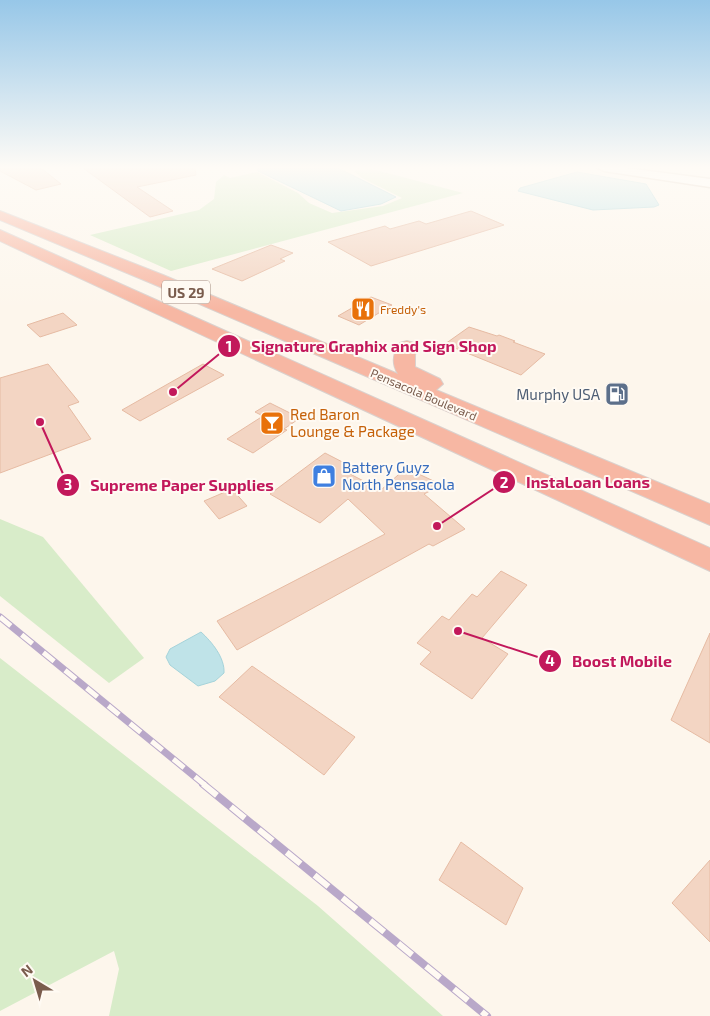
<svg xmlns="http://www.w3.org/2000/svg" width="710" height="1016" font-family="'Exo 2',sans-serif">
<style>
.green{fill:#d8ecc9}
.water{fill:#bfe3e8;stroke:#a5d3da}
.building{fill:#f3d5c3;stroke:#e6bba3}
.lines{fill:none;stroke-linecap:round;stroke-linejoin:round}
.secondary-casing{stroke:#d6c0b0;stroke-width:3}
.highway-casing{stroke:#dad1cd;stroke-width:2}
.secondary{fill:#fff;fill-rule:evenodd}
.highway{fill:#f7b7a3;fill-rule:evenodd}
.rail-far1-casing{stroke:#b9a8c9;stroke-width:7}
.rail-casing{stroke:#b9a8c9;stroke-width:8}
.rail-far1{stroke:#fffaf3;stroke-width:5;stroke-dasharray:14;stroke-linecap:butt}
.rail{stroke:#fffaf3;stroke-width:6;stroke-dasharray:18;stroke-linecap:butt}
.labels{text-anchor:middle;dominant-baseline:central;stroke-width:4;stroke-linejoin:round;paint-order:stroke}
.far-food-label{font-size:12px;fill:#c56008;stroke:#fffaf3;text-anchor:start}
.far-street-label{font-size:12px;fill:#7a5c4d;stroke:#fffaf3}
.shield{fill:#fffaf3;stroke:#a28b7f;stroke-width:1}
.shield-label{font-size:14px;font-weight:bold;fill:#7a5c4d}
.service-label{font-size:15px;fill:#4e5e75;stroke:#fffaf3;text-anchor:end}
.food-label{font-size:15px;fill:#c56008;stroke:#fffaf3;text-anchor:start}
.shop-label{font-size:15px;fill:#366cbe;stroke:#fffaf3;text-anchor:start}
.leader{fill:none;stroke:#c2185b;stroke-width:2}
.callout-dot{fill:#c2185b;stroke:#fffaf3;stroke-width:2}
.mark-label{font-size:15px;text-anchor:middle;font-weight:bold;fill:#fff}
.callout-label{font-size:16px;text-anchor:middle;font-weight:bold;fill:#c2185b;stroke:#fffaf3;stroke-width:4;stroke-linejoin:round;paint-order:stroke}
</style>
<rect width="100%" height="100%" fill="#fdf6ec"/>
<g class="green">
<path d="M372,169L463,193L171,271L90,235L199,210L214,199L216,182L224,175L230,178L257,172L298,193L309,203L332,213L383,206L402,198L362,178L354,171Z"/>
<path d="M0,519L43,537L144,658L109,683L0,596Z"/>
<path d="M0,658L318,906L443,1016H109L119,969L114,951L0,1011Z"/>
</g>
<g class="water">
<path d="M257,168H338L396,197L381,204L341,211L258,171Z"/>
<path d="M577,172L646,184L659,205L654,207L593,210L518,191L520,188Z"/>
<path d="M201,632C212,642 225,658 224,673L215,681L198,686L170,665L166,657L170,649Z"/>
</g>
<g class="building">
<path d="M0,168H41L61,184L36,190L0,171Z"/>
<path d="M83,168H195L196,175L137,187L173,211L150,217Z"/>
<path d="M471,211L504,225L371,266L328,242L385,226L390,229L419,221L426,224Z"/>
<path d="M271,245L293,253L280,259L285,261L242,281L212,269Z"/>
<path d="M371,297L392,305L359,325L338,316Z"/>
<path d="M63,313L77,325L40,337L27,325Z"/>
<path d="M469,327L497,336L499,335L515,341L513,342L545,354L521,375L445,344Z"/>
<path d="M48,364L79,402L68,406L91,439L0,473V378Z"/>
<path d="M203,364L224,375L140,421L122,410Z"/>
<path d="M270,403L300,418L284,429L287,430L253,453L227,439L263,416L255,412Z"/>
<path d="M325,453L356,469L350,474L381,490L406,468L442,485L424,494L465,529L433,546L429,544L237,650L217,621L385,534L348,499L320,523L270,494Z"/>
<path d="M232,489L247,506L219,519L204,501Z"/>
<path d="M501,571L527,585L482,638L508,654L472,699L420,664L431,652L417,643L442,616L449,620L472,594L477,597Z"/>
<path d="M710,633V743L671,720Z"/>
<path d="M252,666L355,737L324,775L219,697Z"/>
<path d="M461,842L523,888L506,925L439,880Z"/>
<path d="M710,860V942L672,903Z"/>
</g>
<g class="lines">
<g class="secondary-casing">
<path id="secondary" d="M598,168H626L710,179V187L604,171Z"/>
</g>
<g class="highway-casing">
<g id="highway">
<path d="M0,211L163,275L398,374C391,363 393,353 400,343L407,341L414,343L417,347L415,355V367L440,379L443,384L436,390L710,504V525L151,283L0,220Z"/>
<path d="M0,230L710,548V571L0,241Z"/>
</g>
</g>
<use href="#secondary" class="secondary"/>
<use href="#highway" class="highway"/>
<g class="rail-far1-casing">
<path id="rail-far1" d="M0,617L205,785"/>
</g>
<g class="rail-casing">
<path id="rail" d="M203,784L487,1016"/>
</g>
<use href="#rail-far1" class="rail-far1"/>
<use href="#rail" class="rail"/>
</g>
<linearGradient id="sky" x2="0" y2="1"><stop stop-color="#97c7e8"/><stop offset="0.54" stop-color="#fefbf6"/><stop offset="1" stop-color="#fefbf6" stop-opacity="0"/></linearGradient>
<rect width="710" height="310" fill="url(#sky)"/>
<defs>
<g id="restaurant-square" transform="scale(1.25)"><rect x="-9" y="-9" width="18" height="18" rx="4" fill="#e8710a" stroke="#fffaf3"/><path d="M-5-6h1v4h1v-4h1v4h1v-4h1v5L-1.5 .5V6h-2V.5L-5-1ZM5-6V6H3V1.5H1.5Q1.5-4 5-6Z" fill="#fff"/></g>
<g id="fuel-square" transform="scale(1.25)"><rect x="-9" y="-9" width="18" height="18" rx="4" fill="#5c6f8a" stroke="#fffaf3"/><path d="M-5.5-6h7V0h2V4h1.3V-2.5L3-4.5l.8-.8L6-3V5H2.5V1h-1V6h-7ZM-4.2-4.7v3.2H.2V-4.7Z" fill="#fff"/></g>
<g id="bar-square" transform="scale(1.25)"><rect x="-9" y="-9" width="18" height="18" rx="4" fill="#e8710a" stroke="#fffaf3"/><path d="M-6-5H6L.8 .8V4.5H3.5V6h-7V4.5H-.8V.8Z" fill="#fff"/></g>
<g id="shop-square" transform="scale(1.25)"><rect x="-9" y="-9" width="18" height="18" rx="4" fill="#3f7fe0" stroke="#fffaf3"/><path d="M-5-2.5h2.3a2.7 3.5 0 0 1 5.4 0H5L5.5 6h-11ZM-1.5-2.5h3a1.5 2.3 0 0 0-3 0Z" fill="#fff"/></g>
</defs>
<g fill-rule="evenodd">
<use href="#restaurant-square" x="363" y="309"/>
<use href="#fuel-square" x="617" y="394"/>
<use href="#bar-square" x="272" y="423"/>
<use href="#shop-square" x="324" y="476"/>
</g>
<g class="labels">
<g class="far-food-label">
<text x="380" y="309">Freddy's</text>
</g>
<g class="far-street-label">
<text transform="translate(424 394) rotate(23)">Pensacola Boulevard</text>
</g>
<rect class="shield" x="162" y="280.5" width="48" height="23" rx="4"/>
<g class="shield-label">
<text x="186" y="292">US 29</text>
</g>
<g class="service-label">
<text x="600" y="394">Murphy USA</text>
</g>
<g class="food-label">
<text x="290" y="414">Red Baron<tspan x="290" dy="17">Lounge &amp; Package</tspan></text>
</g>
<g class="shop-label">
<text x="342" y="467">Battery Guyz<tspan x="342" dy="17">North Pensacola</tspan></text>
</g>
</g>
<path class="leader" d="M173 392L229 346M437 526L504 482M40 422L68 485M458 631L550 661"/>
<g class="callout-dot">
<circle cx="173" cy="392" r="5"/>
<circle cx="437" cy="526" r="5"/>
<circle cx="40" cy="422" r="5"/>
<circle cx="458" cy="631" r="5"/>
<circle cx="229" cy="346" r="12"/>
<circle cx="504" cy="482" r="12"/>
<circle cx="68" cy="485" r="12"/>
<circle cx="550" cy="661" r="12"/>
</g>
<g class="mark-label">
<text x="229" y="352">1</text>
<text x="504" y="488">2</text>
<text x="68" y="490">3</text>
<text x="550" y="666">4</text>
</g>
<g class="callout-label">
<text x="374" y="352">Signature Graphix and Sign Shop</text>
<text x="588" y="488">InstaLoan Loans</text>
<text x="182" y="491">Supreme Paper Supplies</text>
<text x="622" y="667">Boost Mobile</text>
</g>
<g transform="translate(35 981) rotate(322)" stroke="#fffaf3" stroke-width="4" paint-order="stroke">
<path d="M0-4L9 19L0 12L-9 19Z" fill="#7a5c4d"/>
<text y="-8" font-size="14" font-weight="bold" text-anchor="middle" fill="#7a5c4d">N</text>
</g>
</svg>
